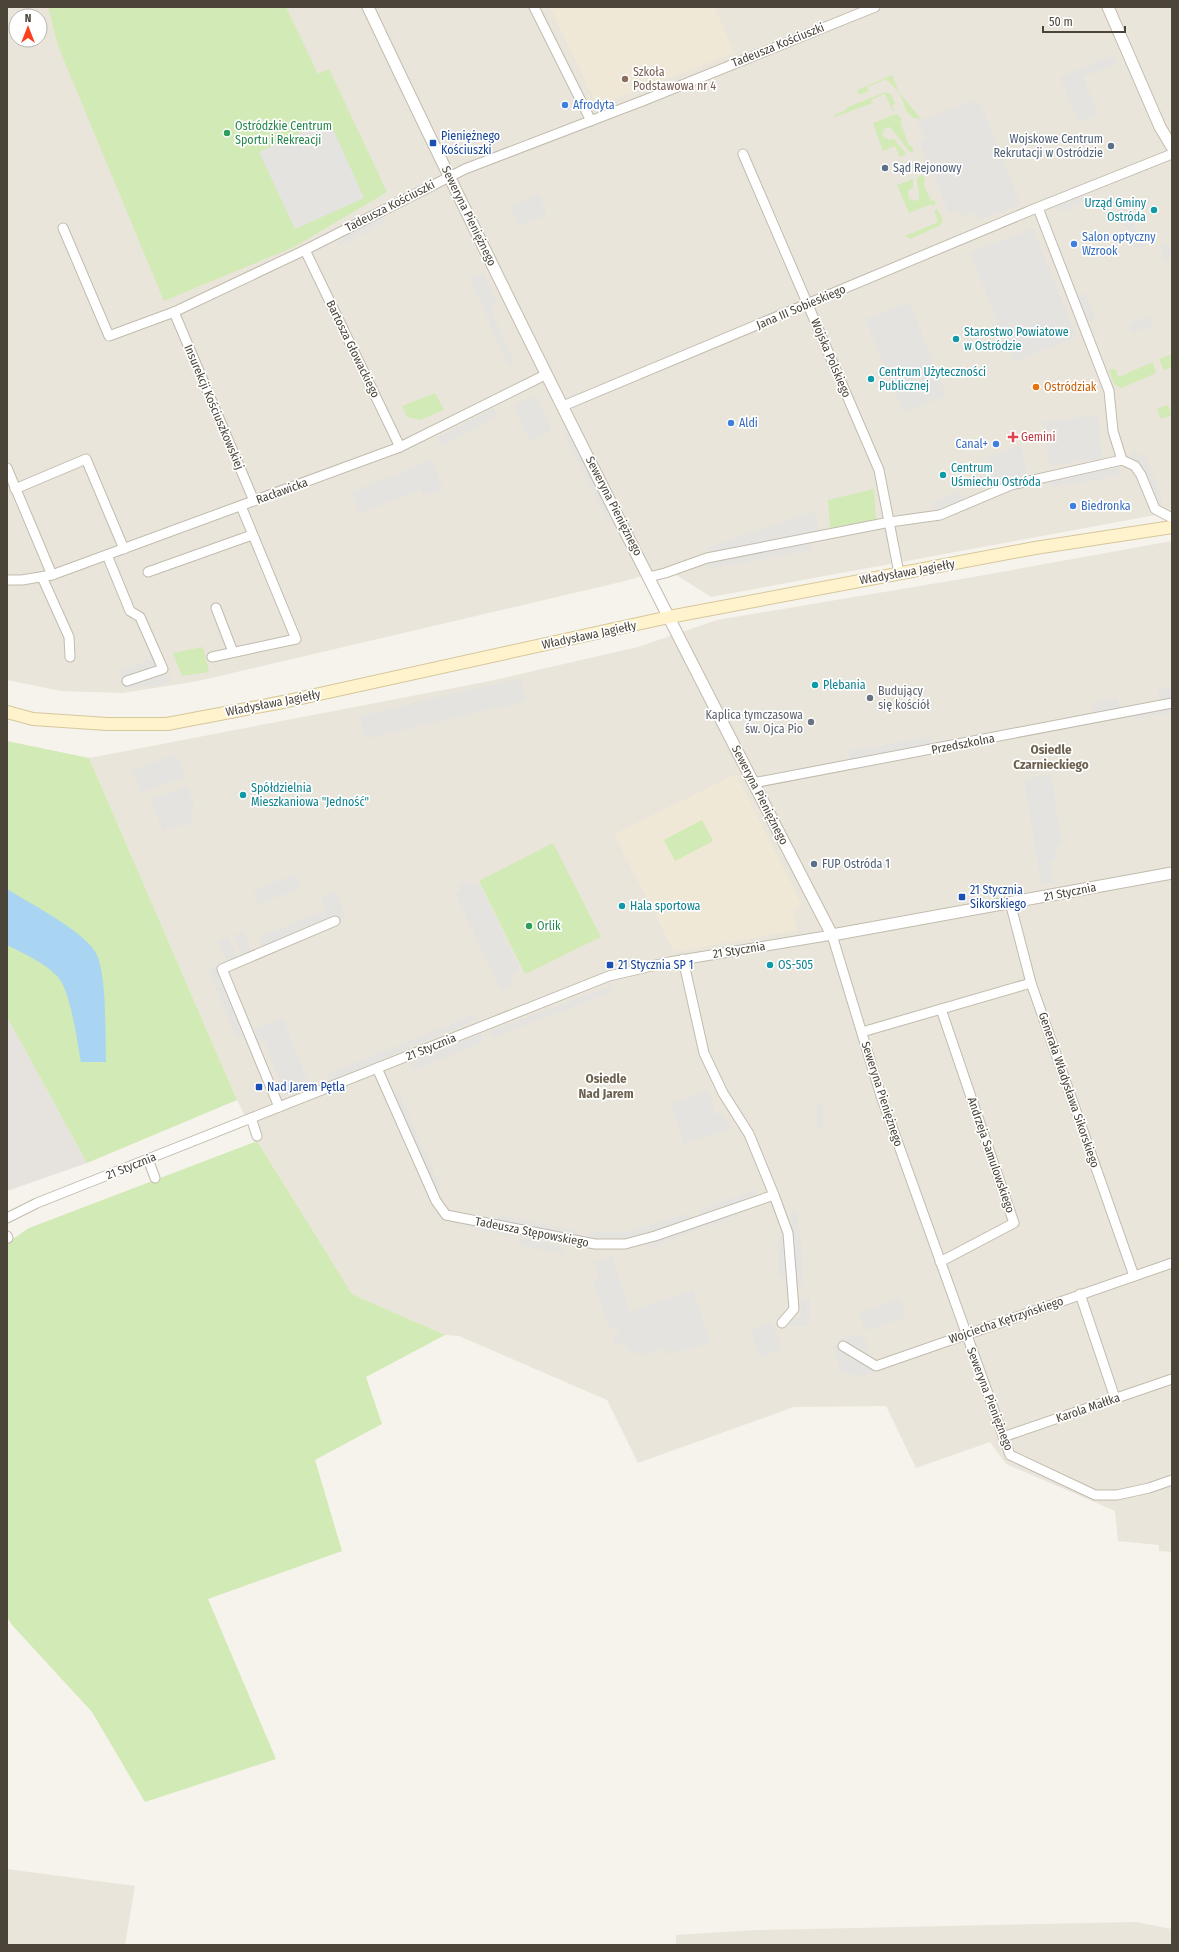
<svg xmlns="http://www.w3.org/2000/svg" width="1179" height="1952" font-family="'Fira Sans Condensed',sans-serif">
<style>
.residential{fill:#eae5da;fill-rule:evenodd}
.industrial{fill:#e6e2dd}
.education{fill:#efe8d6}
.green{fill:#d2eab5}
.parking{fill:#e5e3e0}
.water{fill:#a9d4f2}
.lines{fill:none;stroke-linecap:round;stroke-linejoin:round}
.minor-casing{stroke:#c2bbae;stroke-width:11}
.tertiary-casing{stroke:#c2bbae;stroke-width:13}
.secondary-casing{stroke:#d6c79b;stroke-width:14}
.minor{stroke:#fff;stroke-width:9}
.tertiary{stroke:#fff;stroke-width:11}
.secondary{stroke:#fff3cd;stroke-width:12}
.education-dot{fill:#8d6e63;stroke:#fff;stroke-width:1.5}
.shop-dot{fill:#3f7fe0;stroke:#fff;stroke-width:1.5}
.leisure-dot{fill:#2e9e5b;stroke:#fff;stroke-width:1.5}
.transit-dot{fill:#1a4fb4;stroke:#fff;stroke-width:1.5}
.service-dot{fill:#5c6f8a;stroke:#fff;stroke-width:1.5}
.culture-dot{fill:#0f9aa8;stroke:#fff;stroke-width:1.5}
.food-dot{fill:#e8710a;stroke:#fff;stroke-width:1.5}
.health-dot{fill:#e0444e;stroke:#fff;stroke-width:1.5}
.worship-dot{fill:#6b7280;stroke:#fff;stroke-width:1.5}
.labels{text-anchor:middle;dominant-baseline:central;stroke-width:3.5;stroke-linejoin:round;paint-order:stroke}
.street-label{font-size:12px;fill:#4b4439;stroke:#fff}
.education-label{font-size:12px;fill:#785e54;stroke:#fff;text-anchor:start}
.shop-label{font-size:12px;fill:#366cbe;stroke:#fff;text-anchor:start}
.leisure-label{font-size:12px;fill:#27864d;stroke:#fff;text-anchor:start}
.transit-label{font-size:12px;fill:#164399;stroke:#fff;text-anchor:start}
.service-label{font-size:12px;fill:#4e5e75;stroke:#fff;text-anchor:start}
.culture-label{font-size:12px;fill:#0d838f;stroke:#fff;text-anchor:start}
.food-label{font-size:12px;fill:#c56008;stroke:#fff;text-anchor:start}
.health-label{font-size:12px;fill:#be3a42;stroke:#fff;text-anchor:start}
.worship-label{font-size:12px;fill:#5b616d;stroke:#fff;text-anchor:start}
.neighbourhood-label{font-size:13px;font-weight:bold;fill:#6e6250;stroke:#fff}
</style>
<rect width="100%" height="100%" fill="#f6f3ec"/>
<g class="residential">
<path d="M7,7H1172V512L711,597L667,569L625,581L198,681L123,693L61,691L7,680ZM16,16H40V40H16Z"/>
<path d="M1172,541V1552L1159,1551V1545L1118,1541L1115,1511L1006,1464L990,1442L916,1468L886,1406L794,1407L638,1463L607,1400L459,1336L445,1335L352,1294L257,1141L237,1100L89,758L490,681L638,647L717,620L979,576Z"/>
<path d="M7,1869L135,1886L125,1945H7Z"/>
<path d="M1136,1922L1172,1929V1945H676V1935L757,1930Z"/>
</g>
<path class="industrial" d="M7,1017L87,1163L7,1191Z"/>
<g class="education">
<path d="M550,7H715L734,53L597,106Z"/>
<path d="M736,774L802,905L793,909L797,930L674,952L614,834Z"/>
</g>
<g class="green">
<path d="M48,7H286L318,74L329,69L387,192L294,247L164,301L58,46Z"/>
<path d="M892,75L899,92L921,119C906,119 905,105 900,94C897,88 890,84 886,79L867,87L869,91L859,95L857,90Z"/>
<path d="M886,92L891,94L895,104L892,105L894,110L893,111L885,94L871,100L872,103L835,117L834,115L846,110L848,107Z"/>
<path d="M896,114L901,118V124L908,144L914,149L912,152H910L890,127L885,128L884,132H882L883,137L888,139L887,140L894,139L906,154L900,157L895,146L883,151L873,123Z"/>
<path d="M921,175L925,177L924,185L930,199L936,202L935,205L933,206L932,204L909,213L897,185L913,179V188L908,191L909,195H908L910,200V199L915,201L919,199C920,193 917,186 917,178Z"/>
<path d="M937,209L943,220L939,226L910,239L905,236L938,222L934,210Z"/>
<path d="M1172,354V367L1164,370L1159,359Z"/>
<path d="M1153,362L1156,373L1122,388L1114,384L1109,370L1115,369L1119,377Z"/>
<path d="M435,393L444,410L420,420L407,417L402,406Z"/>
<path d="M1168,405L1172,415L1161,419L1157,409Z"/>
<path d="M874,489L876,520L830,528L828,500Z"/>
<path d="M203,647L209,672L182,676L173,653Z"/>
<path d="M7,741L89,758L237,1100L87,1163L7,1017Z"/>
<path d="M702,820L713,841L675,861L664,840Z"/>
<path d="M553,843L601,937L525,974L479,881Z"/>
<path d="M257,1141L352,1294L445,1335L366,1377L382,1424L315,1460L342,1551L208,1599L276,1759L145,1802L92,1712L12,1625L7,1617V1243L29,1228Z"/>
</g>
<g class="parking">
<path d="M1113,55L1117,63L1083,77L1099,115L1079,123L1060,77Z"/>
<path d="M971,101L982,106L1019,200L1017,206L980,220L977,212L966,216L957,212V210L949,213L919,142L927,139L922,133L917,119H925Z"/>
<path d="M329,120L364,198L295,229L259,152Z"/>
<path d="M538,194L547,214L519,227L510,207Z"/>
<path d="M1086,194L1092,198L1064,211L1055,207Z"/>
<path d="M1123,199L1144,246L1137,250L1115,203Z"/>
<path d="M382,217L385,222L339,246L337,241Z"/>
<path d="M1033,228L1077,337L1013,362L970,253Z"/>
<path d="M1172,242V260L1166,262L1160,247Z"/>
<path d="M484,273L497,303L490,307L515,363L508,366L470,279Z"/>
<path d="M1086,293L1096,320L1087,323L1076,297Z"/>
<path d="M910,302L946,396L903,412L865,319Z"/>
<path d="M1149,316L1153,325L1132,333L1128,324Z"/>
<path d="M535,396L552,431L530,441L513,406Z"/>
<path d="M493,408L498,416L442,446L437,438Z"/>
<path d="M1098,415L1102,458L1049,466L1043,422Z"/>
<path d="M574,432L615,513L607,518L565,436Z"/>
<path d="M1021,445L1027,473L996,486L988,457Z"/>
<path d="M1132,451L1146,457L1163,501L1156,505L1129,460Z"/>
<path d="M432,460L443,489L423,496L420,490L360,514L351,492Z"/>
<path d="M1119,467L1120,476L1051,487L1049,478Z"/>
<path d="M961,492L964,499L934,510L931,503Z"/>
<path d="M814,511L820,531L708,554L707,548Z"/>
<path d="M811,543L812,550L709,569L708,561Z"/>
<path d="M153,652L162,676L169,674L172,679L169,684L124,688L119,672L149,659Z"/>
<path d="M521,678L526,701L365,739L360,716Z"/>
<path d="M1172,686V699L1160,702L1157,689Z"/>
<path d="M1117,697L1120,711L1095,717L1092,703Z"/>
<path d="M1172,707V712L1135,719L1134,715Z"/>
<path d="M930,736L932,745L880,756L870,755L849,759L847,751L869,747H877Z"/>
<path d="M176,754L185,777L141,793L132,770Z"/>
<path d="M1051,774L1062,845L1056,846L1058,859L1050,860L1053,882L1041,884L1024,779Z"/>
<path d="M187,786L195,808L190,810L194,821L163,832L151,799Z"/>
<path d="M295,874L301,887L266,902L259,907L253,891Z"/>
<path d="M468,880L470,885L478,882L520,969L513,973L511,985L501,990L455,893L461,890L459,885Z"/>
<path d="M336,892L346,918L339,921L337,916L262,947L259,937L325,910L321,898Z"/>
<path d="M243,931L252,952L242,956L233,936Z"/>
<path d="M228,938L237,958L227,962L218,942Z"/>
<path d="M216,966L245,1035L236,1038L208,969Z"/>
<path d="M610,986L612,992L492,1038L490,1031Z"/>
<path d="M475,1014L477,1020L330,1081L327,1074Z"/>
<path d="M283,1018L306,1077L313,1085L285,1095L264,1041L257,1044L251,1030Z"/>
<path d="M481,1034L484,1042L413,1071L410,1063Z"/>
<path d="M398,1091L442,1191L435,1194L392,1094Z"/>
<path d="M708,1091L716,1115L721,1114L732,1128L684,1144L671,1103Z"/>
<path d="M817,1104L824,1106V1129H817Z"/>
<path d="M755,1190L757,1196L701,1215L699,1210Z"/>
<path d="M797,1211L802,1251L803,1285L796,1286L795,1251L790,1212Z"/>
<path d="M738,1212L739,1215L648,1248L646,1245Z"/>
<path d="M689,1213L691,1219L627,1238H588V1231L626,1232Z"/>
<path d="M499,1215L577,1231L576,1237L498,1221Z"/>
<path d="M456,1221L515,1233L513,1236L455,1224Z"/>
<rect x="779" y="1235" width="8" height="42"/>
<path d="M520,1237L564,1247L562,1254L519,1245Z"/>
<path d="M612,1256L630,1311L693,1290L710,1342L668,1355L665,1348L644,1355L635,1354L626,1348L624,1342L616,1345L612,1335L619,1333L617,1327L609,1329L593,1281L599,1278L593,1262Z"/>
<path d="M801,1298H810L809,1326H790V1318H801Z"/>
<path d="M900,1299L906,1317L865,1331L859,1312Z"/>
<path d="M772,1322L782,1349L760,1357L750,1330Z"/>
<path d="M864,1335L870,1359L837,1339Z"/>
<path d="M837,1345L873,1367L874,1373L859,1376L841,1372L833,1346Z"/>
</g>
<path class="water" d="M7,889C29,903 88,933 97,955C107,979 105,1034 106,1062H81C77,1042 71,990 57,976C44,962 24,954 7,945Z"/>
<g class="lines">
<g class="minor-casing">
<g id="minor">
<path d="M534,7L591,121"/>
<path d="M743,154L879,470L899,573"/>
<path d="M63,228L109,336L174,312L305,250L465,169L645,100L875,7"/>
<path d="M305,250L400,447"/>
<path d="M174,312L254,501"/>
<path d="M563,406L1034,209L1172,154"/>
<path d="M1122,460L1135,466L1141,475L1155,509L1172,518"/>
<path d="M7,468L52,575"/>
<path d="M15,489L86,459L124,549"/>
<path d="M107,555L130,611L140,617L163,669L127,681"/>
<path d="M148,572L252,535"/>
<path d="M42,577L69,637L70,657"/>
<path d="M649,577L665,573L707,558L890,522L940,515L1011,485L1122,460L1113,431L1109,391L1038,208"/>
<path d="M7,580H22L52,575L400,447L547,374"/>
<path d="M216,608L233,652"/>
<path d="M212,657L296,639L241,506"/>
<path d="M753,783L1172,703"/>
<path d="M1010,902L1031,983L1134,1276"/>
<path d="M862,1032L1031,983"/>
<path d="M377,1068L436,1201L446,1215L595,1244H625L655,1236L774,1195L749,1134L723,1093L704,1053L683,959"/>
<path d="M279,1107L222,969L335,921"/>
<path d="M251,1118L257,1136"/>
<path d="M148,1159L155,1178"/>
<path d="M774,1195L788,1233L794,1309L782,1323"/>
<path d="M7,1218L37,1203L609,976L669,962L832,935L881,1096L1010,1455L1095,1495H1117L1149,1488L1172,1480"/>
<path d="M7,1236L8,1238"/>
<path d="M940,1262L1014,1223L941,1009"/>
<path d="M1080,1294L1115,1398"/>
<path d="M843,1346L876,1366L1172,1263"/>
<path d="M1003,1437L1172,1379"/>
</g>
</g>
<g class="tertiary-casing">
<g id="tertiary">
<path d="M368,7C516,320 673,628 832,935L1172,873"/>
<path d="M1108,7L1160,127L1172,147"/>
</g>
</g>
<g class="secondary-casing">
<path id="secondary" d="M7,712L33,719L107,724H167L283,702L669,617L1035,548L1172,527"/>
</g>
<use href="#minor" class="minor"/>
<use href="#tertiary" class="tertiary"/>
<use href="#secondary" class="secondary"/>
</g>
<circle class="education-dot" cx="625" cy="79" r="4"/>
<g class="shop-dot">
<circle cx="565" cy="105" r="4"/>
<circle cx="1074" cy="244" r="4"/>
<circle cx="731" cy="423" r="4"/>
<circle cx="996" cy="444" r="4"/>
<circle cx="1073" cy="506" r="4"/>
</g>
<g class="leisure-dot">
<circle cx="227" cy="133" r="4"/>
<circle cx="529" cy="926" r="4"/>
</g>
<g class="transit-dot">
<rect x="429" y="139" width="8" height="8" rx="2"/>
<rect x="958" y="893" width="8" height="8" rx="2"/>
<rect x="606" y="961" width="8" height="8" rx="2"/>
<rect x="255" y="1083" width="8" height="8" rx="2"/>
</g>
<g class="service-dot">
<circle cx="1111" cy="146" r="4"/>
<circle cx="885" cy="168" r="4"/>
<circle cx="814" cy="864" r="4"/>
</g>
<g class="culture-dot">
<circle cx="1154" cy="210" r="4"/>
<circle cx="956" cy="339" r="4"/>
<circle cx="871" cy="379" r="4"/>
<circle cx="943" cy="475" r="4"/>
<circle cx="815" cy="685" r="4"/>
<circle cx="243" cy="795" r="4"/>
<circle cx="622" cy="906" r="4"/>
<circle cx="770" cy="965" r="4"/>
</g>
<circle class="food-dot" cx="1036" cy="387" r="4"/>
<path class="health-dot" d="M1011 431h4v4h4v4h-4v4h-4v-4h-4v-4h4z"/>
<g class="worship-dot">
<circle cx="870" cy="698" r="4"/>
<circle cx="811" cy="722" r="4"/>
</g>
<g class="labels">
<g class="street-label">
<text transform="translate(778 45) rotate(-22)">Tadeusza Kościuszki</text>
<text transform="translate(390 206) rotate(-27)">Tadeusza Kościuszki</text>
<text transform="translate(469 216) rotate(64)">Seweryna Pieniężnego</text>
<text transform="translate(801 307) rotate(-23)">Jana III Sobieskiego</text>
<text transform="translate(353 349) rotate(64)">Bartosza Głowackiego</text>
<text transform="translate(831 358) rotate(67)">Wojska Polskiego</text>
<text transform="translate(214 407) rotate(67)">Insurekcji Kościuszkowskiej</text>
<text transform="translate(282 491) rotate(-20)">Racławicka</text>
<text transform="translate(614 506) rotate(63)">Seweryna Pieniężnego</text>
<text transform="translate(907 572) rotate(-10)">Władysława Jagiełły</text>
<text transform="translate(589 635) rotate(-12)">Władysława Jagiełły</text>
<text transform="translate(273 703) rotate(-11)">Władysława Jagiełły</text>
<text transform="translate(963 744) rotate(-11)">Przedszkolna</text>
<text transform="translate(760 795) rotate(63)">Seweryna Pieniężnego</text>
<text transform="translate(1070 892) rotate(-11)">21 Stycznia</text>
<text transform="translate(739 950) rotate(-9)">21 Stycznia</text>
<text transform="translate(431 1047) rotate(-22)">21 Stycznia</text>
<text transform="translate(1069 1090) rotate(71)">Generała Władysława Sikorskiego</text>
<text transform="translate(882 1094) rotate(72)">Seweryna Pieniężnego</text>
<text transform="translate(991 1155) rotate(71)">Andrzeja Samulowskiego</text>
<text transform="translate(131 1166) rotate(-22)">21 Stycznia</text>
<text transform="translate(532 1232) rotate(11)">Tadeusza Stępowskiego</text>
<text transform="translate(1006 1320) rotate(-19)">Wojciecha Kętrzyńskiego</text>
<text transform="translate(990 1399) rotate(69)">Seweryna Pieniężnego</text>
<text transform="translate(1088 1408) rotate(-19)">Karola Małłka</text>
</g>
<g class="education-label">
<text x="633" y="72">Szkoła<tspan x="633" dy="14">Podstawowa nr 4</tspan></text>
</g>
<g class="shop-label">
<text x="573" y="105">Afrodyta</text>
<text x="1082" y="237">Salon optyczny<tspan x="1082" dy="14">Wzrook</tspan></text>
<text x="739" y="423">Aldi</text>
<text x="988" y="444" text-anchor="end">Canal+</text>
<text x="1081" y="506">Biedronka</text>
</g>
<g class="leisure-label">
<text x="235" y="126">Ostródzkie Centrum<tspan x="235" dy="14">Sportu i Rekreacji</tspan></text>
<text x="537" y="926">Orlik</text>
</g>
<g class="transit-label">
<text x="441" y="136">Pieniężnego<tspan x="441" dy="14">Kościuszki</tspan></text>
<text x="970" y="890">21 Stycznia<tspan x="970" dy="14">Sikorskiego</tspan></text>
<text x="618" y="965">21 Stycznia SP 1</text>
<text x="267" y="1087">Nad Jarem Pętla</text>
</g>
<g class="service-label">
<text x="1103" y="139" text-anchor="end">Wojskowe Centrum<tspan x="1103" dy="14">Rekrutacji w Ostródzie</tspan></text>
<text x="893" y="168">Sąd Rejonowy</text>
<text x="822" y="864">FUP Ostróda 1</text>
</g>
<g class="culture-label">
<text x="1146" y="203" text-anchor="end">Urząd Gminy<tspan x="1146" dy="14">Ostróda</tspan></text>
<text x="964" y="332">Starostwo Powiatowe<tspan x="964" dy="14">w Ostródzie</tspan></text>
<text x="879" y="372">Centrum Użyteczności<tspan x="879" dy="14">Publicznej</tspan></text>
<text x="951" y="468">Centrum<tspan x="951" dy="14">Uśmiechu Ostróda</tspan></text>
<text x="823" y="685">Plebania</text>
<text x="251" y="788">Spółdzielnia<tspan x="251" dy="14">Mieszkaniowa "Jedność"</tspan></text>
<text x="630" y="906">Hala sportowa</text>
<text x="778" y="965">OS-505</text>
</g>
<g class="food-label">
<text x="1044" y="387">Ostródziak</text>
</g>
<g class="health-label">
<text x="1021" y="437">Gemini</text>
</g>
<g class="worship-label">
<text x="878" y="691">Budujący<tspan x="878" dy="14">się kościół</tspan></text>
<text x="803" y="715" text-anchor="end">Kaplica tymczasowa<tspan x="803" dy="14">św. Ojca Pio</tspan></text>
</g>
<g class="neighbourhood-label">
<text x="1051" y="749">Osiedle<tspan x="1051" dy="15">Czarnieckiego</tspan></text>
<text x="606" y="1078">Osiedle<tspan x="606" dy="15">Nad Jarem</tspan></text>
</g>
</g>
<rect width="1179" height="1952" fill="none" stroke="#4b4439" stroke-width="16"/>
<g transform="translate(28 28)"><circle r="19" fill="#ffffff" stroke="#b7b4b0"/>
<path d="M0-3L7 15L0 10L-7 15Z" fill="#fc3f1d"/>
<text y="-6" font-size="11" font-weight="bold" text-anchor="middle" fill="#4b4439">N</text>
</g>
<path d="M1043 26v6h82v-6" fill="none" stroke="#4b4439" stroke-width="2"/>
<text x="1049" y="26" font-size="12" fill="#4b4439" stroke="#ffffff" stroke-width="3" paint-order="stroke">50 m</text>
</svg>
